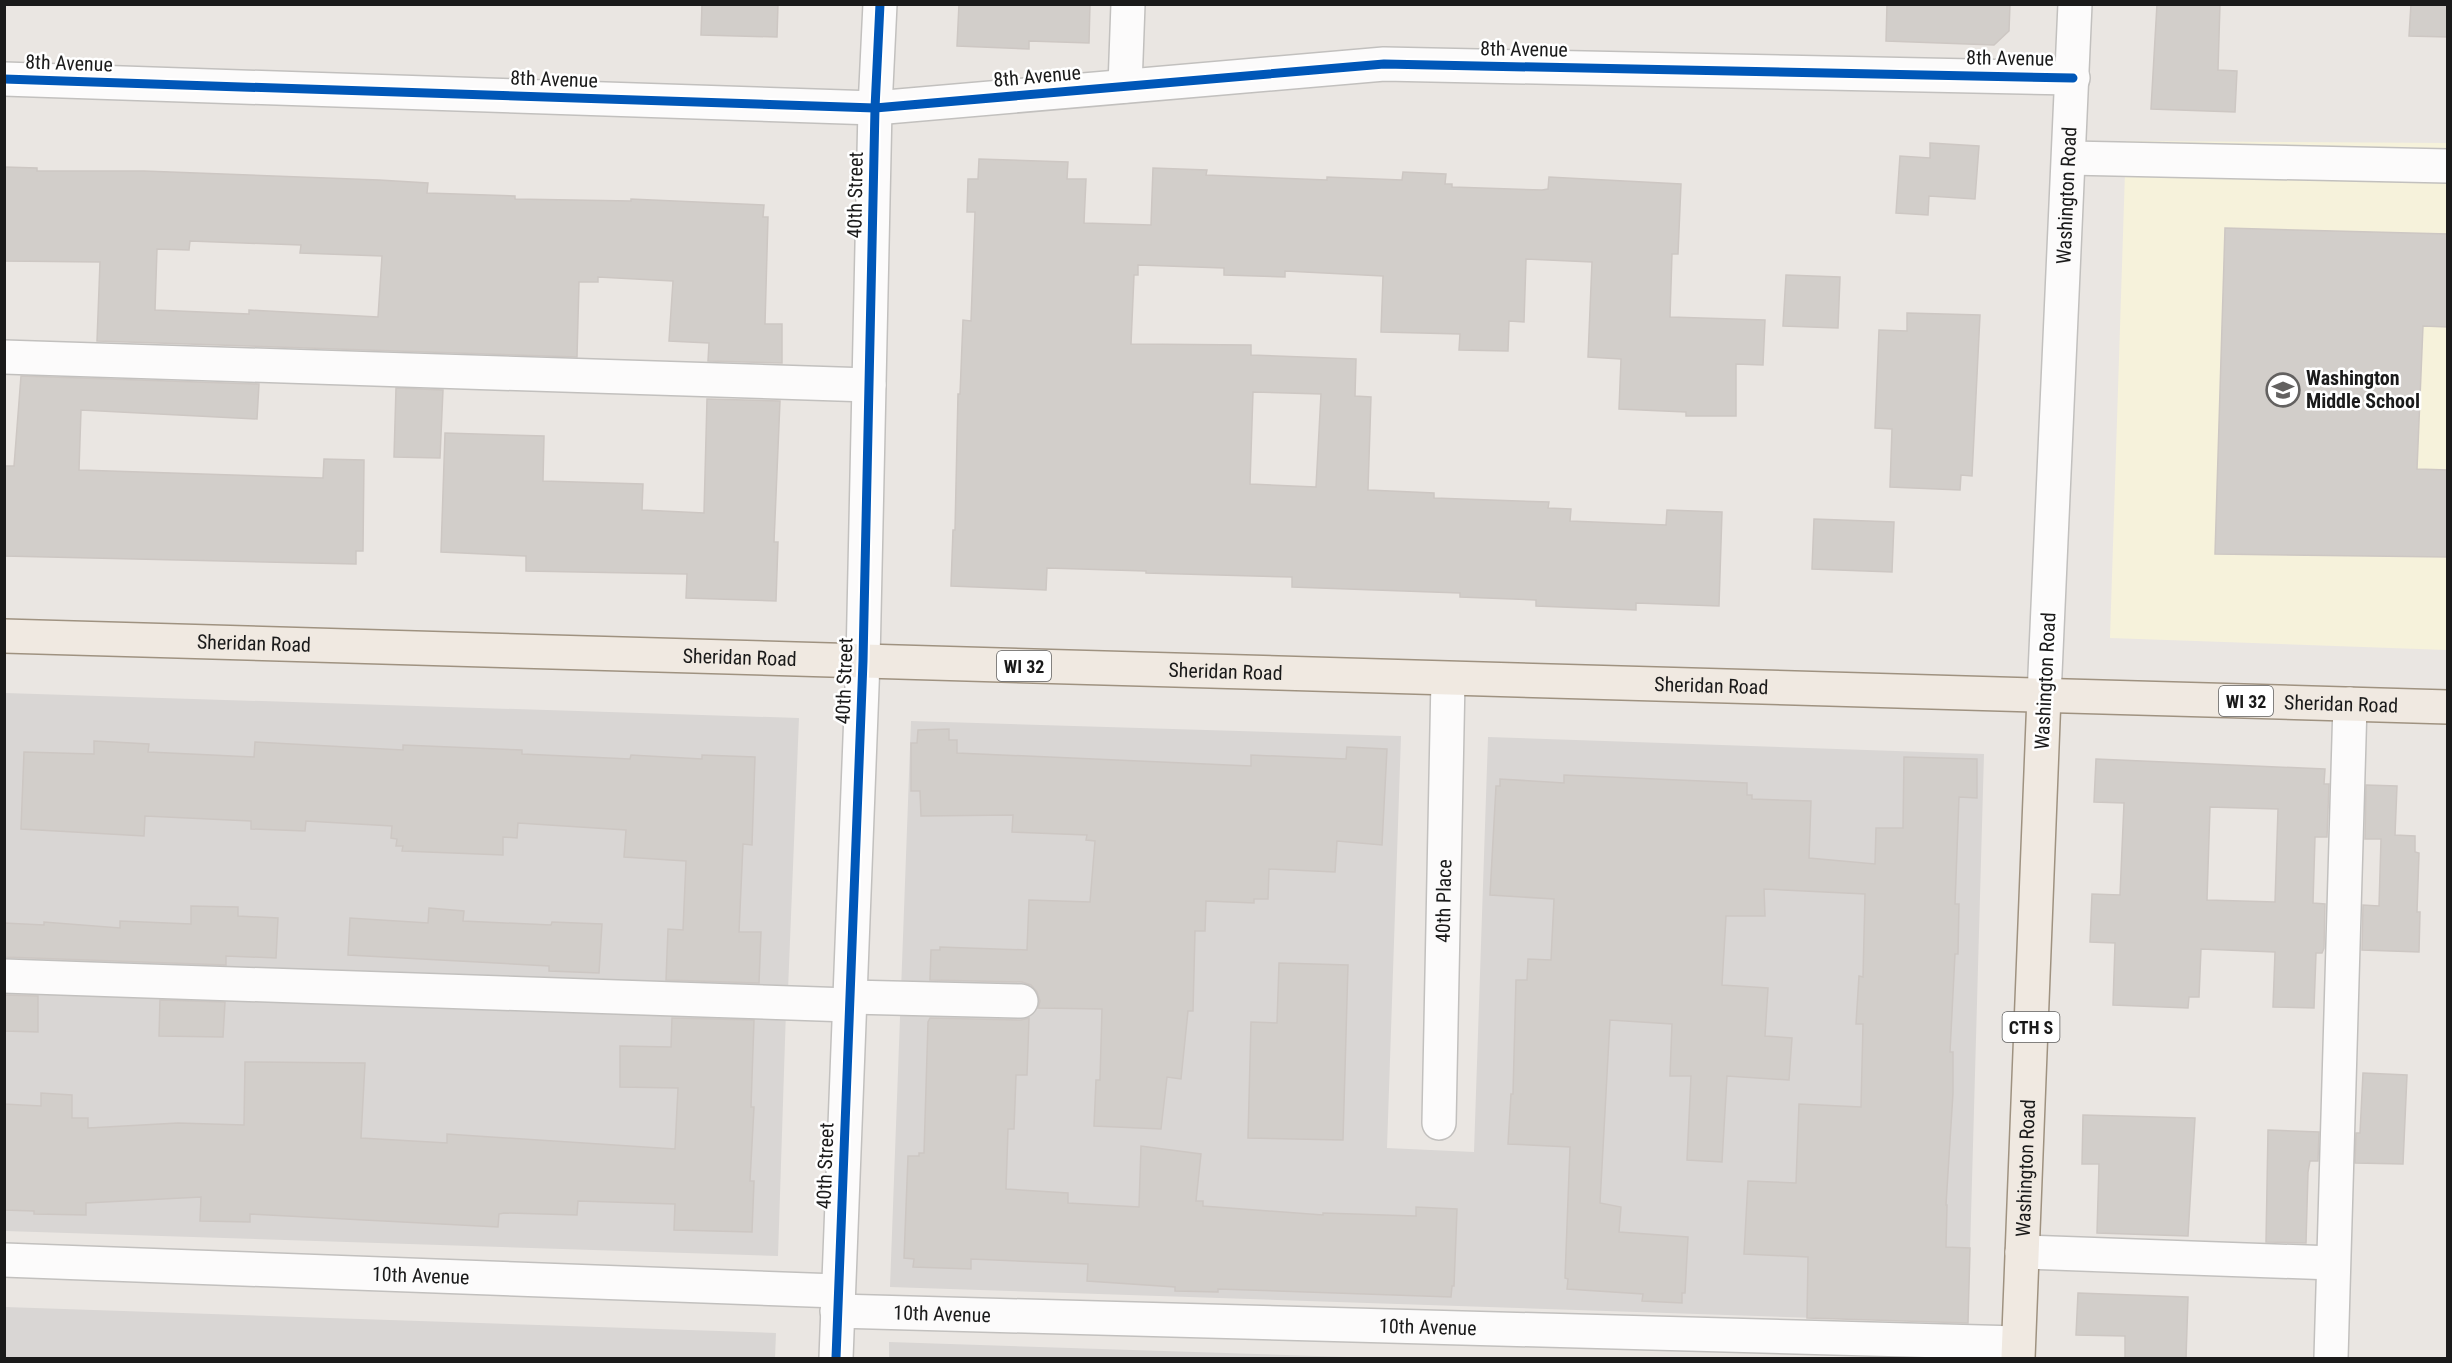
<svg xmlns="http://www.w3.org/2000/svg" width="2452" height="1363" font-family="'Roboto Condensed',sans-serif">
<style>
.residential{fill:#d9d6d4}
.education{fill:#f6f2db}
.building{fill:#d2ceca;stroke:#cdc7c3;stroke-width:1.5;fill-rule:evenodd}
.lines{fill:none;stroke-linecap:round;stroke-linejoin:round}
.minor-casing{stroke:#c2c0be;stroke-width:36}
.major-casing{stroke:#9f9280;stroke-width:36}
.minor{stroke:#fcfbfb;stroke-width:33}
.major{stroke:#f0e9e1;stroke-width:33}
.cycleway-casing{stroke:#fff;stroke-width:13}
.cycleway{stroke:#0057b8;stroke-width:9}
.labels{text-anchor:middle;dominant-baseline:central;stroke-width:5;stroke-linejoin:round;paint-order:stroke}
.shield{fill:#fff;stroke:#5f5f5f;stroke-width:1.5}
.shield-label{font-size:18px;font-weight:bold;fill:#1a1a1a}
.street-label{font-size:20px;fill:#1a1a1a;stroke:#fff}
.poi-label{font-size:20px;font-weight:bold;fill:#1a1a1a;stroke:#fff;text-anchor:start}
</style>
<rect width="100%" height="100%" fill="#eae6e2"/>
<g class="residential">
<path d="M5,693L799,718L788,990L5,964Z"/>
<path d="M911,721L1401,736L1387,1148L1474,1152L1488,737L1984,754L1968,1323L890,1287Z"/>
<path d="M5,984L786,1010L778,1256L5,1231Z"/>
<path d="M5,1307L776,1333L775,1358H5Z"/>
<path d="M889,1342L1378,1358H889Z"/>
</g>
<path class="education" d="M2126,141L2447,143V650L2110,638Z"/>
<g class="building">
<path d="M702,4H778L777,37L701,35Z"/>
<path d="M959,4H1090L1089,43L1029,41V49L957,46Z"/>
<path d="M1887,4H2010L2009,31L1994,45L1886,41Z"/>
<path d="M2157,4H2220L2218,70L2237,71L2235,112L2151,109Z"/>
<path d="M2411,4H2448V37L2409,36Z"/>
<path d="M1930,143L1979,146L1975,199L1929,196L1928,215L1896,213L1900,156L1930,158Z"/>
<path d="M979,159L1068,162L1067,179H1086L1084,223L1151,225L1153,168L1207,170L1206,175L1327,180V177L1402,180L1403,172L1446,174L1445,184H1452V187L1542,190L1548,189L1549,177L1681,184L1678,254H1672L1670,317L1765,320L1763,365L1736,364V416H1686V412L1619,409L1621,359L1588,357L1592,262L1526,259L1524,322L1509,321L1508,351L1459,350L1460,334L1381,332L1383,276L1285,271V277L1224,275V268L1138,265V275H1134L1131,344L1251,345V355L1356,359L1355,396L1371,397L1368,490L1434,493V498L1549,502L1548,508L1571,509L1570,521L1666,525L1667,510L1722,512L1719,606L1636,603V610L1536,606V600L1460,597V593L1292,587V577L1146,573V571L1047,568L1046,590L951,586L953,530H955L958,394H960L963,320L971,321L975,212H967L968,179H978ZM1253,392L1321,394L1316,487L1250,484Z"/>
<path d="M4,167L37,168V171H144L379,180L428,183L427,193L515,196V199L631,201V199L764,205L763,217H768L765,324H782V363L708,361L709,343L669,341L673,281L598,277V282H579L577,357L97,341L100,262L4,261ZM190,241L301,245L300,253L382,256L378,317L249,310V314L155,310L157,249L189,250Z"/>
<path d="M2225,228L2448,234V327L2423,326L2417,469L2448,470V557L2215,554Z"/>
<path d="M1786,275L1840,277L1838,328L1783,326Z"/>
<path d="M1907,313L1980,315L1972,476L1961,475L1960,490L1890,487L1892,429L1875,428L1879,330L1907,331Z"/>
<path d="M21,376L259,384L257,419L81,410L79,470L323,478L324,459L364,460L363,551H356V564L4,556V466H14Z"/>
<path d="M396,388L443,390L440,458L394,457Z"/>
<path d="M707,399L780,401L774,542H778L776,601L686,598L687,574L526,571V556L441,552L445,433L544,436L543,481L643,484L642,510L704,513Z"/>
<path d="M1814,519L1894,522L1892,572L1812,569Z"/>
<path d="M949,729V740H957V753L1251,766V755L1346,759L1347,747L1387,749L1382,845L1337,841L1335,872L1269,869L1268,899H1254V903L1206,901L1205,931H1195L1193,1011H1188L1181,1079L1167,1077L1161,1129L1094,1126L1096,1080H1100L1102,1009L1038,1008L1040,1001L1037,992L1031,985L1022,982L930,980L931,950H940V947L1027,950L1029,900L1090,902L1095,841L1086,840L1087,835L1012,832L1013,815L921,816L920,791H911V743H917L918,730Z"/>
<path d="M94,741L149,744L148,752L254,757L255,742L403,750V745L522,750V754L630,759L631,755L702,759V755L755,757L752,845L743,844L739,932H761L759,983L666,980L668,929L683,930L686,861L624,857L626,830L518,823L517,838L503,837V855L402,851L403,846H396L397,839L391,838L392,826L306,821L305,831L251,829V821L145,816L144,836L21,829L24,752L94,754Z"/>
<path d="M1904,757L1977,759V798L1959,797L1955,904H1959L1958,954H1955L1950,1052H1953V1093L1946,1205H1947L1946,1247L1970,1248L1968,1323L1807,1318L1808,1257L1744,1254L1748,1181L1796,1183L1799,1104L1861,1107L1863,1024H1856L1859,976L1863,977L1865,894L1764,889L1765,916H1726L1722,985L1768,988L1765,1036L1792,1038L1789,1080L1727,1076L1722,1162L1687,1160L1691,1076H1670L1672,1024L1610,1020L1600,1203L1621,1207L1619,1232L1688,1237L1685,1293H1682V1303L1642,1301L1643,1294L1567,1289L1568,1279L1565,1278L1570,1147L1508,1144L1511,1094H1513L1516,980H1527L1528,959L1551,960L1554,899L1490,895L1496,786H1500V779L1564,783V775L1747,783V795H1752V799L1811,801L1809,858L1875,864L1876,828H1903Z"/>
<path d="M2096,759L2325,769L2324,784H2329L2327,837H2315L2313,903L2325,904L2324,948L2322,953H2316L2314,1008L2273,1007L2275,952L2201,949L2199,997H2189L2188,1008L2113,1005L2115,943L2090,942L2092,894L2120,895L2124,803L2094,802ZM2210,807L2278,809L2275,902L2207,900Z"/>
<path d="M2366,785L2397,786L2395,835L2415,836V852L2419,853L2417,912H2420L2419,952L2362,950L2363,905L2379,906L2381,839H2365Z"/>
<path d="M191,906L238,907V916L278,918L276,958L226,956V965L4,957V923L44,925V922L120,928V921L191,924Z"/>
<path d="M429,908L464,911L463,921L551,925L552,922L602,924L599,973L549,971V966L348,955L350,918L428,923Z"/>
<path d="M1279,963L1348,965L1343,1140L1248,1138L1251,1022L1277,1023Z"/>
<path d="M4,995L38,996V1032L4,1031Z"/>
<path d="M160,1000L225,1002L223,1037L159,1036Z"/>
<path d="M672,1018L754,1020L751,1107H754L750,1181H754L752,1232L674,1230L675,1204L578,1201L577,1215L504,1213L499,1214L498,1227L250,1214V1222L200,1221L201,1197L86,1203V1215L34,1214V1211L4,1210V1104L41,1106V1093L72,1095V1118H88V1128L178,1123L244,1125L245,1062L365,1063L361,1138L447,1143V1134L675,1149L678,1088L620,1087V1046L671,1047Z"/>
<path d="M930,1018L1021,1020L1029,1018L1027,1075H1016L1014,1129H1008L1006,1189L1068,1193V1203L1139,1207L1141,1146L1201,1154L1196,1201H1203V1206L1323,1215V1213L1416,1216V1207L1457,1209L1454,1286H1452L1451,1297L1218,1289V1292L1175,1291V1287L1087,1281L1088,1264L971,1259V1269L913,1267L914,1259L904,1258L908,1156H919V1153H924L928,1022Z"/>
<path d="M2363,1073L2407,1075L2403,1164L2355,1163L2356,1133H2360Z"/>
<path d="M2083,1115L2195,1118L2188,1236L2097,1233L2099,1164H2082Z"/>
<path d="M2268,1130L2319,1132L2318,1161H2310L2308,1172L2306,1243L2266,1242Z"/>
<path d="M2078,1293L2188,1297L2186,1359H2125V1336L2076,1335Z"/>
</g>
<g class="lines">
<g class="minor-casing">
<g id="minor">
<path d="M4,79L875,108L1384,64L2073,78"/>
<path d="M1125,86L1128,4"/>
<path d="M2069,158L2448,166"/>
<path d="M4,357L869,385"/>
<path id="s1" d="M2044,696L2075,4"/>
<path d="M4,976L849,1005"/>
<path d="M850,997L1021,1001"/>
<path id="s2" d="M1439,1123L1448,679"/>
<path d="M2022,1252L2333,1263"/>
<path id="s3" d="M4,1260L837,1291"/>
<path id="s4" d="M837,1311L2018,1343"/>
<path d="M836,1358L863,661L875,108L880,4"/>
<path d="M2331,1358L2350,704"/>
</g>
</g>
<g class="major-casing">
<g id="major">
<path id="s5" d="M4,636L2448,707"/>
<path id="s6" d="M2018,1358L2044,696"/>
</g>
</g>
<use href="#minor" class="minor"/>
<use href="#major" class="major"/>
<g class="cycleway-casing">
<g id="cycleway">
<path d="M4,79L875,108L1384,64L2073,78"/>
<path d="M836,1358L863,661L875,108L880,4"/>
</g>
</g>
<use href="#cycleway" class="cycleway"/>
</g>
<defs>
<g id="school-ring" transform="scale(1.725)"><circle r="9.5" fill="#fff" stroke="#636160" stroke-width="1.5"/><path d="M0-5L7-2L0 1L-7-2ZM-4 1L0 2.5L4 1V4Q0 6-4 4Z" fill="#636160"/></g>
</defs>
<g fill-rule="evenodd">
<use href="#school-ring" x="2283" y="390"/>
</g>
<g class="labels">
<g class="shield">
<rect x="997" y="651" width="54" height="30" rx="4.5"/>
<rect x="2219" y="686" width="54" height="30" rx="4.5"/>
<rect x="2002.5" y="1012" width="57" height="30" rx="4.5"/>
</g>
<g class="shield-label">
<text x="1024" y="666">WI 32</text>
<text x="2246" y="701">WI 32</text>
<text x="2031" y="1027">CTH S</text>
</g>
<g class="street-label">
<text transform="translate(1524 49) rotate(1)">8th Avenue</text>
<text transform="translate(2010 58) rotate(1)">8th Avenue</text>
<text transform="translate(69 63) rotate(2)">8th Avenue</text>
<text transform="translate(1037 76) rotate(-5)">8th Avenue</text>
<text transform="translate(554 79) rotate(2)">8th Avenue</text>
<text transform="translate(855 195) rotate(-89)">40th Street</text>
<text stroke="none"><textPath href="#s1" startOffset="501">Washington Road</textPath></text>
<text stroke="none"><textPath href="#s5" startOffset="250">Sheridan Road</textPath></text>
<text stroke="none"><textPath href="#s5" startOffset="736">Sheridan Road</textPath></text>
<text stroke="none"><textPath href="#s5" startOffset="1222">Sheridan Road</textPath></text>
<text transform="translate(844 681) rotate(-88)">40th Street</text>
<text transform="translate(2045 681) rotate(-87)">Washington Road</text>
<text stroke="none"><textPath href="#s5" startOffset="1708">Sheridan Road</textPath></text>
<text stroke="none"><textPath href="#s5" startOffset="2338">Sheridan Road</textPath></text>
<text stroke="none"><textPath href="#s2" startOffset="222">40th Place</textPath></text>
<text transform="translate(825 1166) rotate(-88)">40th Street</text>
<text stroke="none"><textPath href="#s6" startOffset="190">Washington Road</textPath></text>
<text stroke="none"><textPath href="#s3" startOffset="417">10th Avenue</textPath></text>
<text stroke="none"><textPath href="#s4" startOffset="105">10th Avenue</textPath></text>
<text stroke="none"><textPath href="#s4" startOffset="591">10th Avenue</textPath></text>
</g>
<g class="poi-label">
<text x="2306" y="378">Washington<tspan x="2306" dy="23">Middle School</tspan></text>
</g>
</g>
<rect width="2452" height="1363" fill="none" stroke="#1a1a1a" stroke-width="12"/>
</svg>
